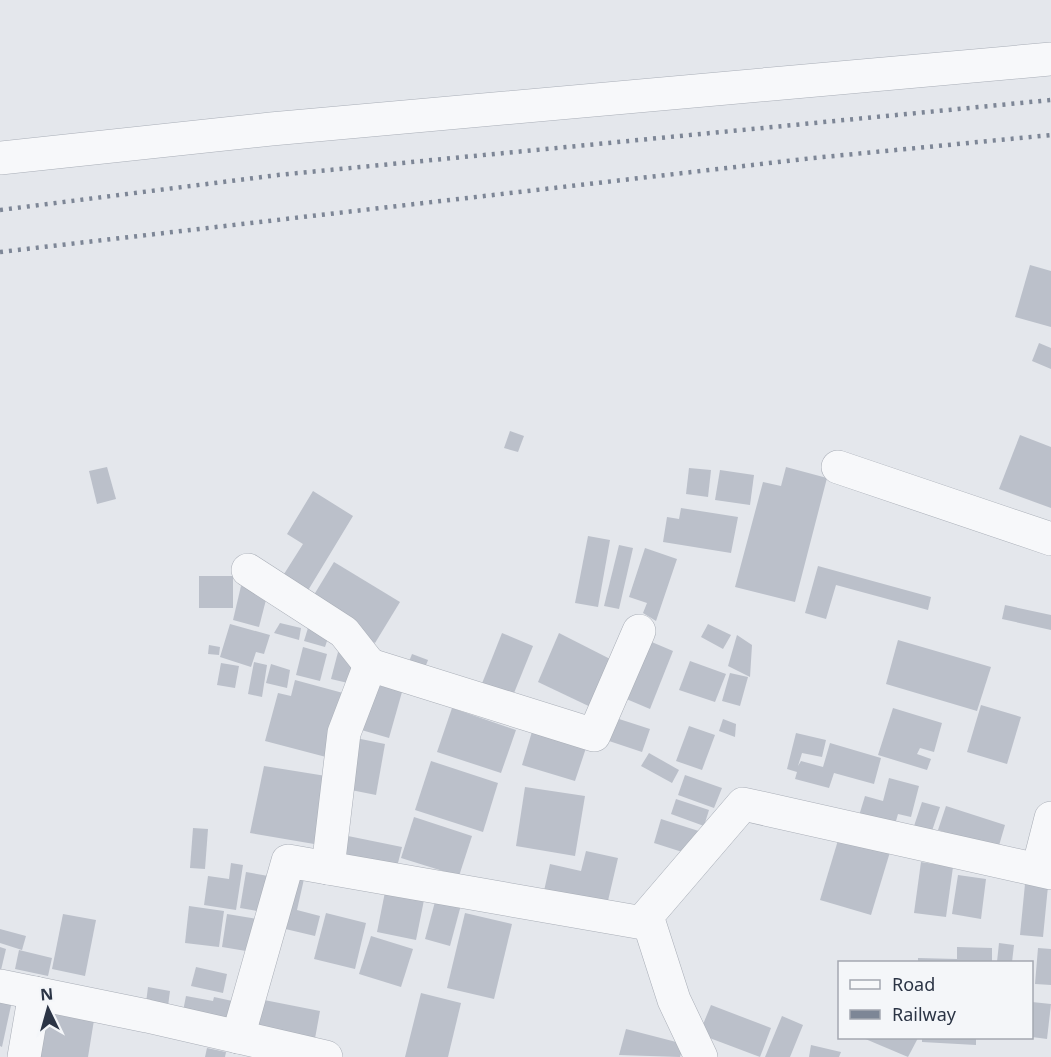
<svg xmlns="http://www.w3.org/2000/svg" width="1051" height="1057" font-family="'Noto Sans',sans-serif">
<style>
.building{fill:#bbc0ca}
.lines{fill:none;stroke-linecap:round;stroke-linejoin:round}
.minor-casing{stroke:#a9aeb7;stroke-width:34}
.minor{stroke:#f7f8fa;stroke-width:33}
.rail{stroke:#7d8696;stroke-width:4.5;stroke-dasharray:3 6;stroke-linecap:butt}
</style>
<rect width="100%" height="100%" fill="#e4e7ec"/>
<g class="building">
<path d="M1030,265L1051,271V327L1015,317Z"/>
<path d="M1039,343L1051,348V369L1032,361Z"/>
<path d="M510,431L524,436L518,452L504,448Z"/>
<path d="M1020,435L1051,447V508L999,489Z"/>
<path d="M107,467L116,499L97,504L89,471Z"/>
<path d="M786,467L827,478L795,602L735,587L763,482L781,486Z"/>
<path d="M689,468L711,470L708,497L686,494Z"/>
<path d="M720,470L754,475L750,505L715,500Z"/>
<path d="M313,491L353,516L304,597L279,582L303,544L287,534Z"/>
<path d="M681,508L738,517L731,553L663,542L667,517L679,519Z"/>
<path d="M588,536L610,540L598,607L575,603Z"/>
<path d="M619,545L633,548L619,609L604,606Z"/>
<path d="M645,548L677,559L656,621L643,613L647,603L629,597Z"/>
<path d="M334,562L400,602L375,643L309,603Z"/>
<path d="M818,566L931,597L928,610L836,585L826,619L805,613Z"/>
<rect x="199" y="576" width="34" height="32"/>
<path d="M241,586L268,592L259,627L233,620Z"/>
<path d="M1005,605L1051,615V630L1002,619Z"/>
<path d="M280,623L301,628L299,640L274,633Z"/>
<path d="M230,624L270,635L264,654L256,652L251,667L220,657Z"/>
<path d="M708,624L731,635L723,649L701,637Z"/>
<path d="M308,628L329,635L325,647L304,641Z"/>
<path d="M502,633L533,646L512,698L481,686Z"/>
<path d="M559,633L618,663L599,711L538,682Z"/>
<path d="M737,635L752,645L750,677L728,666Z"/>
<path d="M647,640L673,651L650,709L624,698Z"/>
<path d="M898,640L991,667L977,711L886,684Z"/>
<path d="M209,645L220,647L219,655L208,654Z"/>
<path d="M303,647L327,654L320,681L296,675Z"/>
<path d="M338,652L360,657L352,684L331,679Z"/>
<path d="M412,654L428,660L421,678L405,672Z"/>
<path d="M690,661L726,674L715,702L679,690Z"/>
<path d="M254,662L267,665L262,697L248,694Z"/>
<path d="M221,663L239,666L235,688L217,685Z"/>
<path d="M271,664L290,670L287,688L266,683Z"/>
<path d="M730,673L748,677L740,706L722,701Z"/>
<path d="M295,680L343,693L326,757L265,741L278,693L291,696Z"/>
<path d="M371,683L402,692L389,738L358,729Z"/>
<path d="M981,705L1021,717L1007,764L967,752Z"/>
<path d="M452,708L516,730L501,773L437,752Z"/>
<path d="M893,708L942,723L934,752L920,748L917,754L931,759L927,770L878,755Z"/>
<path d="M616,718L650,729L642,752L609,741Z"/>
<path d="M723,719L736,724L735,737L719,731Z"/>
<path d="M534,725L588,742L575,781L522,765Z"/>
<path d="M689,726L715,735L702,770L676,761Z"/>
<path d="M796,733L826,740L822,757L802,753L798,766L801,761L823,767L830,743L881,758L874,784L834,773L829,788L795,779L797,772L787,769Z"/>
<path d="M356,738L385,744L376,795L346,789Z"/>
<path d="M649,753L679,770L672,783L641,766Z"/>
<path d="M431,761L498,783L483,832L415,810Z"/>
<path d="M264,766L326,776L320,845L250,833Z"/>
<path d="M685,775L722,788L714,808L678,795Z"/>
<path d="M889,778L919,786L911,817L898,814L894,828L858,819L865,796L883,801Z"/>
<path d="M525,787L585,796L575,856L516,846Z"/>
<path d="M676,799L709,810L704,826L671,814Z"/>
<path d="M922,802L940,807L932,831L914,826Z"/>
<path d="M946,806L1005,825L998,849L938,830Z"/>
<path d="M414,817L472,836L459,876L401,858Z"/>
<path d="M661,819L705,833L698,857L654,843Z"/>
<path d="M193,828L208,829L205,869L190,868Z"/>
<path d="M348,836L402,847L397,867L344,856Z"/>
<path d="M839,837L890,852L871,915L820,900Z"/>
<path d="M586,851L618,858L607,905L544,891L550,864L581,871Z"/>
<path d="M921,862L953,867L946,917L914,913Z"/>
<path d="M231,863L243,865L236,910L204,905L208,876L229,879Z"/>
<path d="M246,872L274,877L268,913L240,908Z"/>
<path d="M290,875L304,879L297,910L320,916L315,936L277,927Z"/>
<path d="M958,875L986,879L981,919L952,914Z"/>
<path d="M1025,884L1048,886L1043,937L1020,935Z"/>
<path d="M386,887L425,895L416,940L377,932Z"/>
<path d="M436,898L461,905L450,946L425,939Z"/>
<path d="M189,906L224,911L219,947L185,943Z"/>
<path d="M326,913L366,923L355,969L314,959Z"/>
<path d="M465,913L512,924L494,999L447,988Z"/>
<path d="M63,914L96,920L85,976L52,969Z"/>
<path d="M227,914L258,919L252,952L222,947Z"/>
<path d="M0,929L26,936L22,950L0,943Z"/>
<path d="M371,936L413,949L401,987L359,974Z"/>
<path d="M999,943L1014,945L1012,962H997Z"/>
<path d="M0,947L6,949L1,970H0Z"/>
<path d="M957,947L992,948V962H918V958L957,959Z"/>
<path d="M1038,948L1051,949V985L1035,984Z"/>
<path d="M19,950L52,958L48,976L15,969Z"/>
<path d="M196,967L227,974L223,993L191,986Z"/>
<path d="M148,987L170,991L168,1006L146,1003Z"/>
<path d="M421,993L461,1003L448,1057H405Z"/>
<path d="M186,996L213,1001L214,997L237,1002L232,1026L182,1016Z"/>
<path d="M0,998L12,1001L2,1047L0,1046Z"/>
<path d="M254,998L320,1011L314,1044L248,1031Z"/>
<path d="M1032,1002L1051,1004L1047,1039L1032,1037Z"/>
<path d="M711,1005L771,1028L760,1057L699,1034Z"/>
<path d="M45,1012L94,1020L88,1057H39Z"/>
<path d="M782,1016L803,1025L790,1057H765Z"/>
<path d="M626,1029L684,1044L680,1057L619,1055Z"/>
<path d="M863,1038H918L908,1057Z"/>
<path d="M922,1038H976V1045L922,1042Z"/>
<path d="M811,1045L841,1052L839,1057H809Z"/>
<path d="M207,1048L226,1052L225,1057H205Z"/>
</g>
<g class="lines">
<g class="minor-casing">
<g id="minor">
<path d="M0,158L271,129L1051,59"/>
<path d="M838,467L1051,539"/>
<path d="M248,570L344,632L370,665"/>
<path d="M328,868L649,924"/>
<path d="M1038,869L1051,818"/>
<path d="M0,986L147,1016L326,1057"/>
<path d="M238,1037L288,861L328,868L344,733L370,665L594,735L639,631"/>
<path d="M24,1057L35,993"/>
<path d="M701,1057L674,1000L647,916L743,804L1051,873"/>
</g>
</g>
<use href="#minor" class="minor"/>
<g class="rail">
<path d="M0,210L278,175L1051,100"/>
<path d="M0,252L813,158L1051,135"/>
</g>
</g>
<rect x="838" y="961" width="195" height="78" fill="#f4f6f9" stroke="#a4a8b1" stroke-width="1.5"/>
<rect x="850" y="980" width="30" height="9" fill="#f7f8fa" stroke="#a4a8b1" stroke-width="1.5"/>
<text x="892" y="991" font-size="18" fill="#2b3445">Road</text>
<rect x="850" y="1010" width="30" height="9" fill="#7d8696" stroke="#a4a8b1" stroke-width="1.5"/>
<text x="892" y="1021" font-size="18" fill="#2b3445">Railway</text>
<g transform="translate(48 1009) rotate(355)" stroke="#f4f6f9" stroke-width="4.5" paint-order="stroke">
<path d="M0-4.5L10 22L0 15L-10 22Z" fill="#2b3445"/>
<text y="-9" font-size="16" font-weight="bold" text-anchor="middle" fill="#2b3445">N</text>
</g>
</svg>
